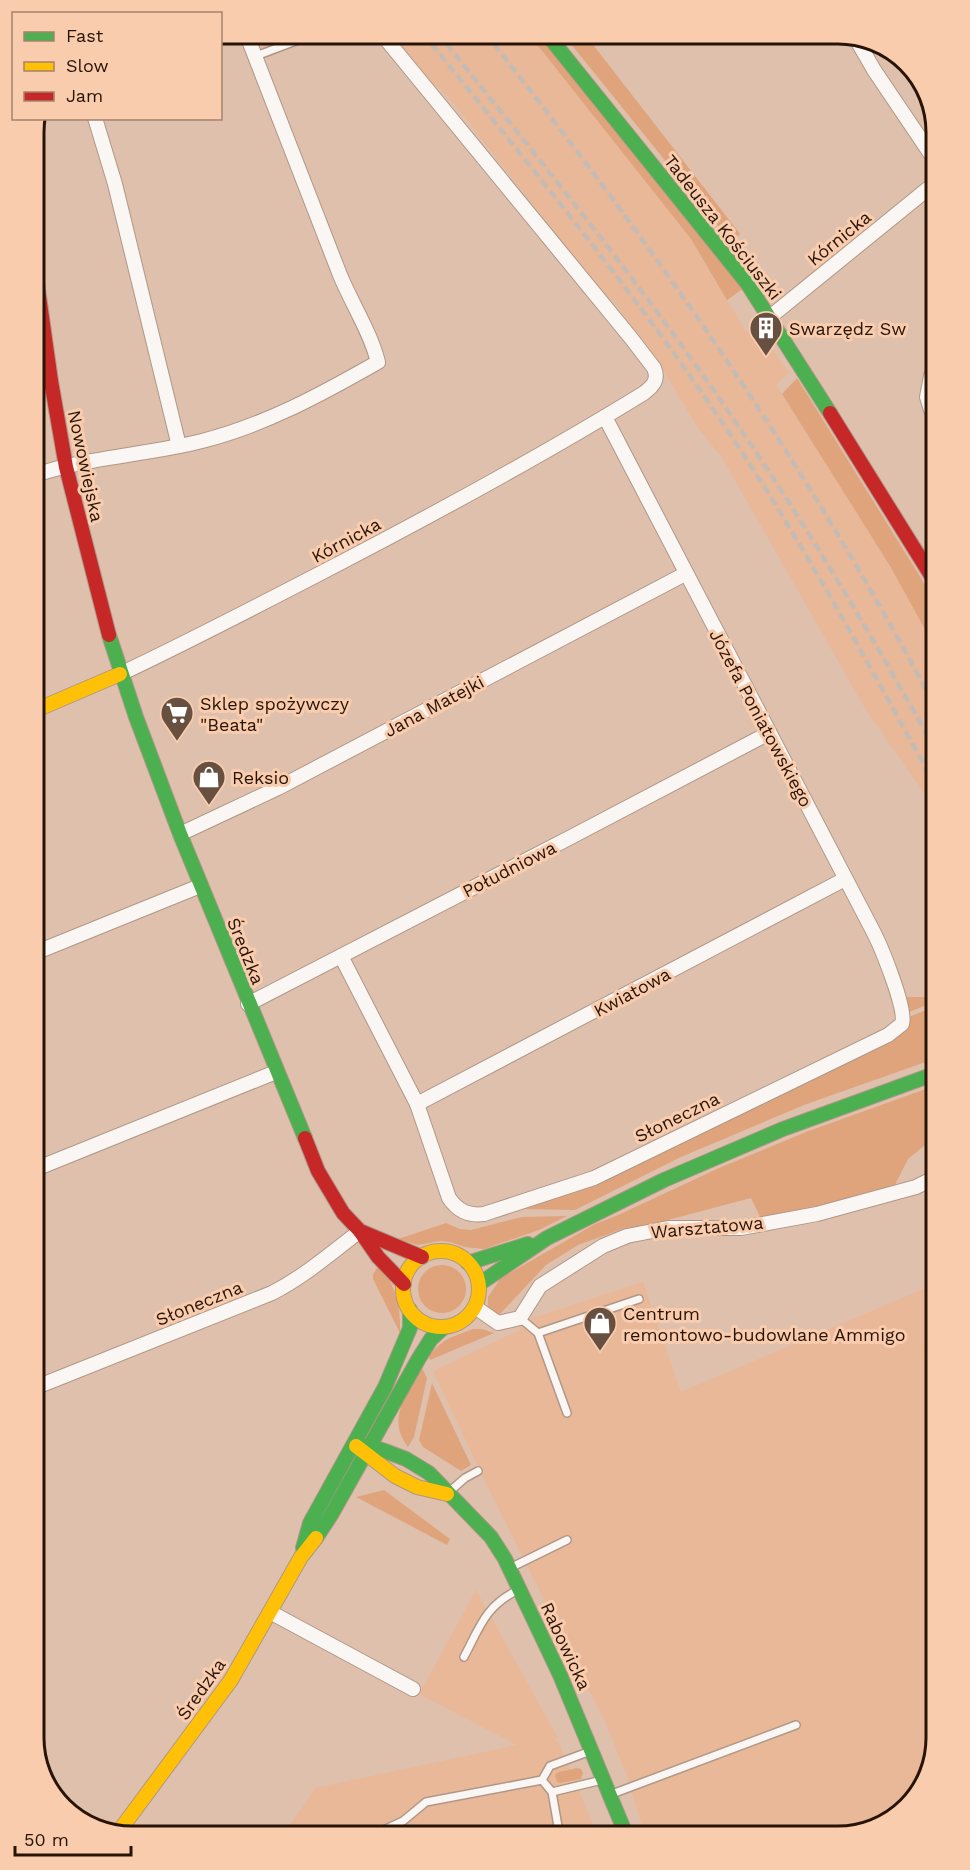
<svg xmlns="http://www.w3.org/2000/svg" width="970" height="1870" font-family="'Work Sans',sans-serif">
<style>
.built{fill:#e8b898}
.green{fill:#dfa47c}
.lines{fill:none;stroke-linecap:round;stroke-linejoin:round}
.lane-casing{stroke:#af9787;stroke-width:10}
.street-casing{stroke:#af9787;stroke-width:16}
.fast-casing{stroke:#af9787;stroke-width:16}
.slow-casing{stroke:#af9787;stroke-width:16}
.jam-casing{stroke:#af9787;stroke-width:16}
.lane{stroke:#faf6f3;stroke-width:7}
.street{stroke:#faf6f3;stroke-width:14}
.fast{stroke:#4caf50;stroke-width:14}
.slow{stroke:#ffc107;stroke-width:14}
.jam{stroke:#c62828;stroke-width:14}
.rail{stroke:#c4bbb5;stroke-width:4.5;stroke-dasharray:9 4.5;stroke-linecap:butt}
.labels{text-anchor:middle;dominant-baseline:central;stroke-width:6;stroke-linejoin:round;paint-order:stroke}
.street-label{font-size:18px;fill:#281406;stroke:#faccae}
.poi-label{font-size:18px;fill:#281406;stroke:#faccae;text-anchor:start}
.rim{fill:none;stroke:#281406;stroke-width:3}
</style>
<rect width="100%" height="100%" fill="#dfc0ac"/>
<g class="built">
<path d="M257,33H339L324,38L322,35L267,57Z"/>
<path d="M396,33H528L691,239L745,330L757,337L769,352L772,350L789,372L776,385L890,566L932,642L933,806L866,710L721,456L699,430L658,361L614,302L608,300L457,108L442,90L430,83L397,43Z"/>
<path d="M643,1282L681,1392L935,1284L937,1739L921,1793L876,1829L644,1832L627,1776L606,1724L483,1477L433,1371L520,1330L517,1323Z"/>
<path d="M476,1590L558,1738L554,1739L559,1743L596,1832L283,1835L315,1788L517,1745L419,1694Z"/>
</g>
<g class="green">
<path d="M528,33H537L744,288L727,300L691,239Z"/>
<path d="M562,33H584L740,234L731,242Z"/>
<path d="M797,378L932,596V642L890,566L782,394Z"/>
<path d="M905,997H934V1002L909,1012Z"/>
<path d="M934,1007V1059L804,1105L681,1157L575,1210L521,1209L566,1195L597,1182L898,1033L906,1018Z"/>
<path d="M934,1086V1146H924L908,1159L895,1185L762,1221L751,1198L664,1221L622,1229L578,1245L546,1265L500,1314H495L488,1310V1297L501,1278L595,1224L616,1216L719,1168L806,1132Z"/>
<path d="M567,1216L539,1230L484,1249L465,1247L450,1242L440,1241L418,1245L398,1239L446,1223L460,1229L471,1230L522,1217Z"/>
<path d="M380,1264C395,1285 401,1307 400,1333L373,1279V1274Z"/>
<circle cx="442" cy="1289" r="24"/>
<path d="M473,1329H482L494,1333L430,1360L429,1356C444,1337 451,1338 473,1329Z"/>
<path d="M422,1368L427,1378L414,1437L408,1447C386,1418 407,1395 422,1368Z"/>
<path d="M432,1383L471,1465L461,1471L423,1447L419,1440Z"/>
<path d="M384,1490L450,1539L447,1545L356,1497Z"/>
<path d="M577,1768L581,1769L583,1773L581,1779L560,1783L557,1782L555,1775L559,1772Z"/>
</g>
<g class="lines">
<g class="lane-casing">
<g id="lane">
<path d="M256,56L317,33"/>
<path d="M520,1318L538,1333L567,1413"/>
<path d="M538,1333L639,1299"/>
<path d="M449,1492L465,1478L478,1471"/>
<path d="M512,1567L567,1540"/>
<path d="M464,1657C480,1627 485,1606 518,1590"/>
<path d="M588,1752L550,1766L542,1780L552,1792L602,1780"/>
<path d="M552,1792L559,1832"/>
<path d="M612,1794L796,1725"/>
<path d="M375,1834L403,1821L426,1802L542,1780"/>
</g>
</g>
<g class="street-casing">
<g id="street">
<path d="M855,37L874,70L930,153"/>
<path d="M95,118L115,184L179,446"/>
<path d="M770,317L930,187"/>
<path d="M931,376L927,397L931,410"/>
<path d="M35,475C88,457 147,455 202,441C265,425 322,394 378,362C370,331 352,304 340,275L246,33"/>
<path d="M120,674C186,643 251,609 315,576C427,518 537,459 644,393C653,386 659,380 654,368L631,338L381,33"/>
<path d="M180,834L278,788L685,574"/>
<path d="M37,952L200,886"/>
<path d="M341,956L417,1104L449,1198C458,1211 468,1216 484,1214L594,1178L888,1035L902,1024C907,1010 882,949 874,933L605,417"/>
<path d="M248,1004L571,837L769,733"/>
<path d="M417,1104L845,879"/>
<path d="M38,1168L276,1072"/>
<path d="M475,1307L498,1323L520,1318L540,1286L603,1246L627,1236L668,1228H741L817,1214L916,1187L934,1178"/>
<path d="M39,1386L272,1293C305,1276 331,1253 360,1231"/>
<path d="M270,1612L413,1689"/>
</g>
</g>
<g class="fast-casing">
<g id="fast">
<path d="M546,33L747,283L830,413"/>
<path d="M109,635L136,717L180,834L305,1138"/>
<path d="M468,1263L528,1244"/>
<path d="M479,1284L547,1238L664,1180L783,1129L934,1074"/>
<path d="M354,1445L370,1446L385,1451L406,1459L429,1473L491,1537L505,1559L560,1675L625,1832"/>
<path d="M316,1538L331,1515L419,1358L431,1339L444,1327"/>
<path d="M303,1548L310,1523L385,1387L410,1328V1310"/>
</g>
</g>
<g class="slow-casing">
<g id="slow">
<path d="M36,710L120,674"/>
<circle cx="441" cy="1289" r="38"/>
<path d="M356,1446L395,1476L417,1487L447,1494"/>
<path d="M117,1834L231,1680L301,1557L316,1538"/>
</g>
</g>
<g class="jam-casing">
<g id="jam">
<path d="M34,261L51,381L66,467L109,635"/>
<path d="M830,413L932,577"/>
<path d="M305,1138L318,1171L343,1213L360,1231L378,1257L404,1284"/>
<path d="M360,1231L422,1257"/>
</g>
</g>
<use href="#lane" class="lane"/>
<use href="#street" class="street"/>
<use href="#fast" class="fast"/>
<use href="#slow" class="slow"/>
<use href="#jam" class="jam"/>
<g class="rail">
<path d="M423,33C525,160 629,285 720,419C799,535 865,658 933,781"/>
<path d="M438,33C537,157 638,280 728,411C802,518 869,630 932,744"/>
<path d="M485,33C654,245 805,462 932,701"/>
<path d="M926,1343L935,1367"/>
</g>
</g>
<defs>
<g id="building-pin" transform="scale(1.725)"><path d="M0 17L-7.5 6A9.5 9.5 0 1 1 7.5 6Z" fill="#685040" stroke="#faccae"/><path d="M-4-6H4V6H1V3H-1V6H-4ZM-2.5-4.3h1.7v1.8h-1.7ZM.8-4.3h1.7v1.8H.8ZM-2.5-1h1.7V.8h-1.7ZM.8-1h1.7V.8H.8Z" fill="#fff"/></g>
<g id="supermarket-pin" transform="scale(1.725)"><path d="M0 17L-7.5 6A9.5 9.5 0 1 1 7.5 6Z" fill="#685040" stroke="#faccae"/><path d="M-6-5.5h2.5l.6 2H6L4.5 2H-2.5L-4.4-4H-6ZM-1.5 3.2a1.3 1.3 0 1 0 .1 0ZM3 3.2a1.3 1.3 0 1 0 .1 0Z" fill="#fff"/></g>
<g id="shop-pin" transform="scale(1.725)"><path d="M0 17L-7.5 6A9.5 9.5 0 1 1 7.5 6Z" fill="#685040" stroke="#faccae"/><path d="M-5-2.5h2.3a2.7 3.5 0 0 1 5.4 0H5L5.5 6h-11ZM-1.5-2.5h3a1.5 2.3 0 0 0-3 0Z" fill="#fff"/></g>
</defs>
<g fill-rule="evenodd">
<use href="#building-pin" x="766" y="328"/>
<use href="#supermarket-pin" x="177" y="713"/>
<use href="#shop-pin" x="209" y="777"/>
<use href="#shop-pin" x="600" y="1323"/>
</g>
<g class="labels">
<g class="street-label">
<text transform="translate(723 227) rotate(52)">Tadeusza Kościuszki</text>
<text transform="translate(839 238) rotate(-39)">Kórnicka</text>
<text transform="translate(86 466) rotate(78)">Nowowiejska</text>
<text transform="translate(346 540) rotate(-28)">Kórnicka</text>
<text transform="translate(434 706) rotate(-28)">Jana Matejki</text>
<text transform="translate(761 718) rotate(62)">Józefa Poniatowskiego</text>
<text transform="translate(509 869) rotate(-27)">Południowa</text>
<text transform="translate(246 951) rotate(68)">Średzka</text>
<text transform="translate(632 992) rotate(-28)">Kwiatowa</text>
<text transform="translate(677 1117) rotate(-26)">Słoneczna</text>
<text transform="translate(707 1227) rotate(-5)">Warsztatowa</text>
<text transform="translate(199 1303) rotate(-22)">Słoneczna</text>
<text transform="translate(566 1646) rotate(65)">Rabowicka</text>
<text transform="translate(201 1689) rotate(-55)">Średzka</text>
</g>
<g class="poi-label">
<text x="789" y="328">Swarzędz Sw</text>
<text x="200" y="703">Sklep spożywczy<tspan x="200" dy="21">"Beata"</tspan></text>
<text x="232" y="777">Reksio</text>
<text x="623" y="1313">Centrum<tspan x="623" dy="21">remontowo-budowlane Ammigo</tspan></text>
</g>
</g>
<path d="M0 0H970V1870H0ZM132 44H838A88 88 0 0 1 926 132V1738A88 88 0 0 1 838 1826H132A88 88 0 0 1 44 1738V132A88 88 0 0 1 132 44Z" fill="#faccae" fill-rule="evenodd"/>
<path class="rim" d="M132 44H838A88 88 0 0 1 926 132V1738A88 88 0 0 1 838 1826H132A88 88 0 0 1 44 1738V132A88 88 0 0 1 132 44Z"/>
<rect x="12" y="12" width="210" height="108" fill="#faccae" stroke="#a6826b" stroke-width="1.5"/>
<rect x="24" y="32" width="30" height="9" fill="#4caf50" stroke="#a6826b" stroke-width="1.5"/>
<text x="66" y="42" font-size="18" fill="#281406">Fast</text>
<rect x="24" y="62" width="30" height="9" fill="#ffc107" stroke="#a6826b" stroke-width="1.5"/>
<text x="66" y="72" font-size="18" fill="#281406">Slow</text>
<rect x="24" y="92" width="30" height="9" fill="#c62828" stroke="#a6826b" stroke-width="1.5"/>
<text x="66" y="102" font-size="18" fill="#281406">Jam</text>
<path d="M15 1846v9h116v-9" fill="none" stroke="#281406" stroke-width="3"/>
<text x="24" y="1846" font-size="18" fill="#281406" stroke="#faccae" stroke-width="4.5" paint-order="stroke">50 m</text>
</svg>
